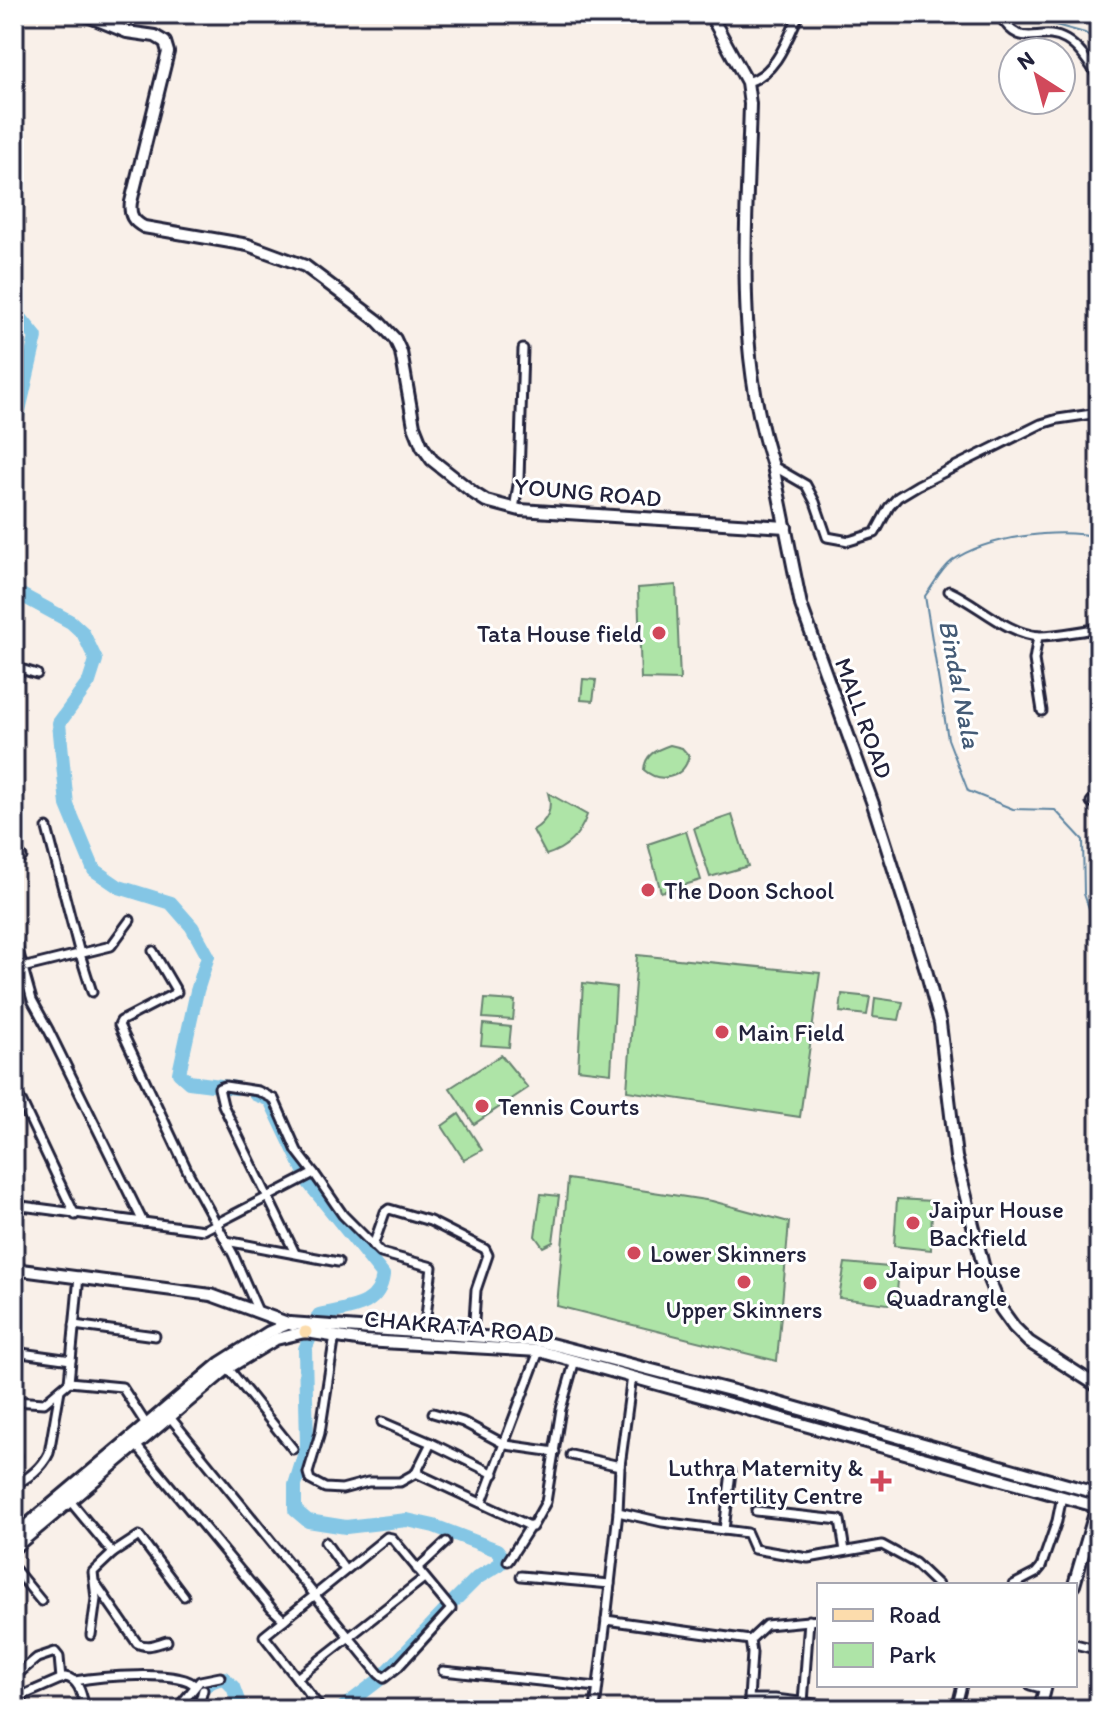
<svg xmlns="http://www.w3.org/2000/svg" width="1113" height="1723" font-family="Itim,sans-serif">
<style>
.green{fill:#aee4a7;stroke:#688371;stroke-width:2}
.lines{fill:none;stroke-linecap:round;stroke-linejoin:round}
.stream{stroke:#5d84a1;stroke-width:2}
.river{stroke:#84c6e5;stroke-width:14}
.street-casing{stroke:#22223b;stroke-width:13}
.secondary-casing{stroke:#22223b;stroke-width:16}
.primary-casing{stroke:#22223b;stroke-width:17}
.street{stroke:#fff;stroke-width:7}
.secondary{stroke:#fff;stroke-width:10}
.primary{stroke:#fcdcac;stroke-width:11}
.poi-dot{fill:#d1495b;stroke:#fff;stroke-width:3}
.labels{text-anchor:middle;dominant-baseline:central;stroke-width:6;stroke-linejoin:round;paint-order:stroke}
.street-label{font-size:24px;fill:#22223b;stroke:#fff}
.poi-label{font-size:24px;fill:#22223b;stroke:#fff;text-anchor:start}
.water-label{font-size:26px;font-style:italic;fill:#445b76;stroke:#fff}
</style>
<rect width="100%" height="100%" fill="#f9f0e9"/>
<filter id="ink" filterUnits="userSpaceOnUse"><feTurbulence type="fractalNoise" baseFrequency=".0125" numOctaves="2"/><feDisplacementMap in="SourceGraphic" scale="16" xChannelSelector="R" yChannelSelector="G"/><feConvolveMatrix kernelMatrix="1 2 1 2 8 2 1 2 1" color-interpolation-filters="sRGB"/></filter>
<g filter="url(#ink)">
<g class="green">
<path d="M676,585L680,680L641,679L638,588Z"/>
<path d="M583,679L596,680L593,701L581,700Z"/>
<path d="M670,745L682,748L689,756C684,778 660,784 644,770C645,754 656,750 670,745Z"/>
<path d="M548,793L587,815C580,835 566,849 546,855L533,830C548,821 553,809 548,793Z"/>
<path d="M732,815L748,866L710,877L694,828Z"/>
<path d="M686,831L701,880L661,892L648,844Z"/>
<path d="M637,955L820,973L800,1117L627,1091Z"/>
<path d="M583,983L616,987L611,1073L578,1069Z"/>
<path d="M842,994L870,997L867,1015L840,1012Z"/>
<path d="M875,998L903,1002L899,1020L873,1017Z"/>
<path d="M485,999L515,1001L513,1020L483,1018Z"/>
<path d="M483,1024L511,1027L509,1047L481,1045Z"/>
<path d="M501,1055L528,1088L474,1124L450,1088Z"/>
<path d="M459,1114L482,1150L464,1160L442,1126Z"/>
<path d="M568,1179L712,1201L789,1222L777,1361L557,1306Z"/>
<path d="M541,1194L559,1196L553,1242L543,1247L535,1236Z"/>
<path d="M897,1199L932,1201L931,1250L894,1246Z"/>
<path d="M845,1263L899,1268L896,1305L839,1298Z"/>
</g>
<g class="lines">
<g class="stream">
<path d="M1029,14L1030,18L1085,33L1099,42"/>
<path d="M1099,537C1057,528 988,536 952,561C941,569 933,586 925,596L948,739L968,791L1013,809L1055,810L1083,840L1084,894L1099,937"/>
</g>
<g class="river">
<path d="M14,310L36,337L18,415L14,420"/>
<path d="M14,591L71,622L83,633L96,660L89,682L59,723L67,805L94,870L119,887L171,903L192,927L208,956L197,991L179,1073L189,1082L236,1088"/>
<path d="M255,1094L270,1100L304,1171"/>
<path d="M309,1183L383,1275C379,1309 347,1308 319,1315L317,1319"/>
<path d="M309,1340L305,1349L307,1446L295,1485V1510L308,1521L346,1527L407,1520L434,1526L497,1550L503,1558L500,1564L477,1578L450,1605"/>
<path d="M384,1675L445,1611"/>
<path d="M185,1709C195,1695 206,1680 224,1678L233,1687L241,1709"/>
<path d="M341,1709L379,1680"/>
</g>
<g class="street-casing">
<g id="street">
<path d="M999,14C1022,54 1039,24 1066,40C1080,48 1090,65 1099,78"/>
<path d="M747,82C776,75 788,38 799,14"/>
<path d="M773,466L806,485L815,502L827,537L849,541L875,533L889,507L898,497L918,485L1041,424L1058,419L1099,413"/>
<path d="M514,509L519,479L523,349"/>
<path d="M949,591C978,604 1007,634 1039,636C1058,636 1078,631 1096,629"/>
<path d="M1099,617L1095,631L1099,668"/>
<path d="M1038,636L1034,660L1042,711"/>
<path d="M14,667L37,674"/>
<path d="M1091,802L1099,798"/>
<path d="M47,828L80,954L92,992"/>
<path d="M14,859L22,857"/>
<path d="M14,936L32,1000L49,1031L143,1222"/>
<path d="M153,951L177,992L121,1021L119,1025L189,1174L233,1254L257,1309"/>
<path d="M14,970L111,946L130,920"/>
<path d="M14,1086L75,1215"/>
<path d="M14,1205L204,1230L314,1173L343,1215L381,1253L432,1267L424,1332"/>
<path d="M226,1241L338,1262"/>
<path d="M373,1246L385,1212L389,1209L430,1221L485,1249L488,1255L476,1290L473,1336"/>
<path d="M295,1253L223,1105L219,1088L225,1086L258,1091L274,1099L297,1151L314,1173"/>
<path d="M74,1325L155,1336"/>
<path d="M335,1335L320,1433L308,1473L310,1480L325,1488L342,1489L368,1482H400L416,1473L532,1527L546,1502L561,1409L575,1360"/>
<path d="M14,1352L71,1360"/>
<path d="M228,1368L293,1449"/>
<path d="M632,1376L620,1466L618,1512L662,1522L747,1533L754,1549L808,1558L882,1545L915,1563L938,1585"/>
<path d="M69,1382L79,1276"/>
<path d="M14,1401L44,1403L69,1382L122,1387L146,1424"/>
<path d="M433,1413L463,1422L506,1445L555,1452"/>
<path d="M169,1416L379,1674L384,1678L398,1667L451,1609L392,1538L387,1537L264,1636L321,1709"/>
<path d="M382,1422L431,1443"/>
<path d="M136,1445L272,1609L284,1620"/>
<path d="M571,1455L620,1466"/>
<path d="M416,1473L431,1443L494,1474"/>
<path d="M14,1480L17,1455"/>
<path d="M14,1484C28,1480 43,1466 49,1453L60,1390"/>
<path d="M70,1501L113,1553L93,1572L96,1599L91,1635"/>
<path d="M482,1502L539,1351"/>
<path d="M756,1511L840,1520L845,1551"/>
<path d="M618,1512L606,1620L750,1640L766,1625L819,1620"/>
<path d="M724,1530L731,1472"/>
<path d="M325,1542L345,1570"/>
<path d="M113,1553L139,1536L184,1596"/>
<path d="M508,1561L531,1525"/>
<path d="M14,1568L41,1601"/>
<path d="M417,1569L446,1542"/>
<path d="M521,1576L610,1584"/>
<path d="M96,1584L137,1643C147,1649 156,1644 167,1641"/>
<path d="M1013,1585L1036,1573L1041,1567L1057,1521L1062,1496"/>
<path d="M750,1640L752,1653L749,1699H775L856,1709"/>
<path d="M1075,1644L1099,1650"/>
<path d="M443,1671L597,1687"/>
<path d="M14,1677L37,1658L55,1652L59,1657L61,1679"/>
<path d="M297,1678L424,1578"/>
<path d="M75,1681C96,1677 182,1669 195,1686"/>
<path d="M1030,1685L1045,1689"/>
<path d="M14,1687L20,1694H26L65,1677C80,1679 82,1696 85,1709"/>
<path d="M20,1694L24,1709"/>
<path d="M803,1703L809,1620"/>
<path d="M177,1709L200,1681L220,1677"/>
<path d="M198,1709L203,1690"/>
<path d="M595,1709L606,1620"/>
<path d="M956,1709L962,1685"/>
</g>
</g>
<g class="secondary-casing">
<g id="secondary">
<path d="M83,14L127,32L155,36L165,42L168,52L131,202C129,215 133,221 144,227L248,245L305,266L378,321L395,339L401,352L414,426L422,446L432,460L475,494L486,501L520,510L786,527"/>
<path d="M710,14L747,82L750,104C747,224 734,351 773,466L801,605L873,804L926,970L940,1023L956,1157L983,1265L1001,1309L1014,1327L1029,1342L1099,1387"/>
<path d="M14,1269L211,1295L293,1325"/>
<path d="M306,1332L364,1341L539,1351L1099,1507"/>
<path d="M14,1536L220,1363L269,1332L290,1323L539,1341L765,1399L1099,1494"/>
<path d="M14,1548L228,1368L276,1339L305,1332"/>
<path d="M1074,1585L1097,1506"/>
<path d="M1040,1709L1046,1685"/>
</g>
</g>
<g class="primary-casing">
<path id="primary" d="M305,1332H306"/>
</g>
<use href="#street" class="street"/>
<use href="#secondary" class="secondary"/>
<use href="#primary" class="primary"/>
</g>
</g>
<g class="poi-dot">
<circle cx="659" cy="633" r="8"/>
<circle cx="648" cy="890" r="8"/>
<circle cx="722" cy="1032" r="8"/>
<circle cx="482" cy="1106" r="8"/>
<circle cx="913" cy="1223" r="8"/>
<circle cx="634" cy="1253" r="8"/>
<circle cx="744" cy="1282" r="8"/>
<circle cx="870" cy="1283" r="8"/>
<path d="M877 1469h8v8h8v8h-8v8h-8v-8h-8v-8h8z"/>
</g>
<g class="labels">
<g class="street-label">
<text transform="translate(588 492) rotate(5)">YOUNG ROAD</text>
<text transform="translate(864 718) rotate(70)">MALL ROAD</text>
<text transform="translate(459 1326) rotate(5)">CHAKRATA ROAD</text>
</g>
<g class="poi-label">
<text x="643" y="633" text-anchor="end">Tata House field</text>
<text x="664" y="890">The Doon School</text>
<text x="738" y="1032">Main Field</text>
<text x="498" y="1106">Tennis Courts</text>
<text x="929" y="1209">Jaipur House<tspan x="929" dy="28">Backfield</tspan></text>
<text x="650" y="1253">Lower Skinners</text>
<text x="886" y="1269">Jaipur House<tspan x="886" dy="28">Quadrangle</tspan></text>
<text x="744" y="1309" text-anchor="middle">Upper Skinners</text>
<text x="863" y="1467" text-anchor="end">Luthra Maternity &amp;<tspan x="863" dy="28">Infertility Centre</tspan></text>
</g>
<g class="water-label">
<text transform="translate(960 684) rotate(79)">Bindal Nala</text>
</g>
</g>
<rect width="1113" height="1723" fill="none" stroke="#fff" stroke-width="48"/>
<rect x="24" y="24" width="1065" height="1675" fill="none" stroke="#22223b" stroke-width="3" filter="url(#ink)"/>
<rect x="817" y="1583" width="260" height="104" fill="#ffffff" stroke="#a7a7b1" stroke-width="2"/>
<rect x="833" y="1609" width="40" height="12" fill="#fcdcac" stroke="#a7a7b1" stroke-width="2"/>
<text x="889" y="1623" font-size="24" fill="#22223b">Road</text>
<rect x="833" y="1643" width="40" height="24" fill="#aee4a7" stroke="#a7a7b1" stroke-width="2"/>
<text x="889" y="1663" font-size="24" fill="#22223b">Park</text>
<g transform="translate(1037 76) rotate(324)"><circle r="38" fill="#ffffff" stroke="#a7a7b1" stroke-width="2"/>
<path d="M0-6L14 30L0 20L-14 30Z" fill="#d1495b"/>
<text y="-12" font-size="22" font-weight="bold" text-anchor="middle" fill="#22223b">N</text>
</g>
</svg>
